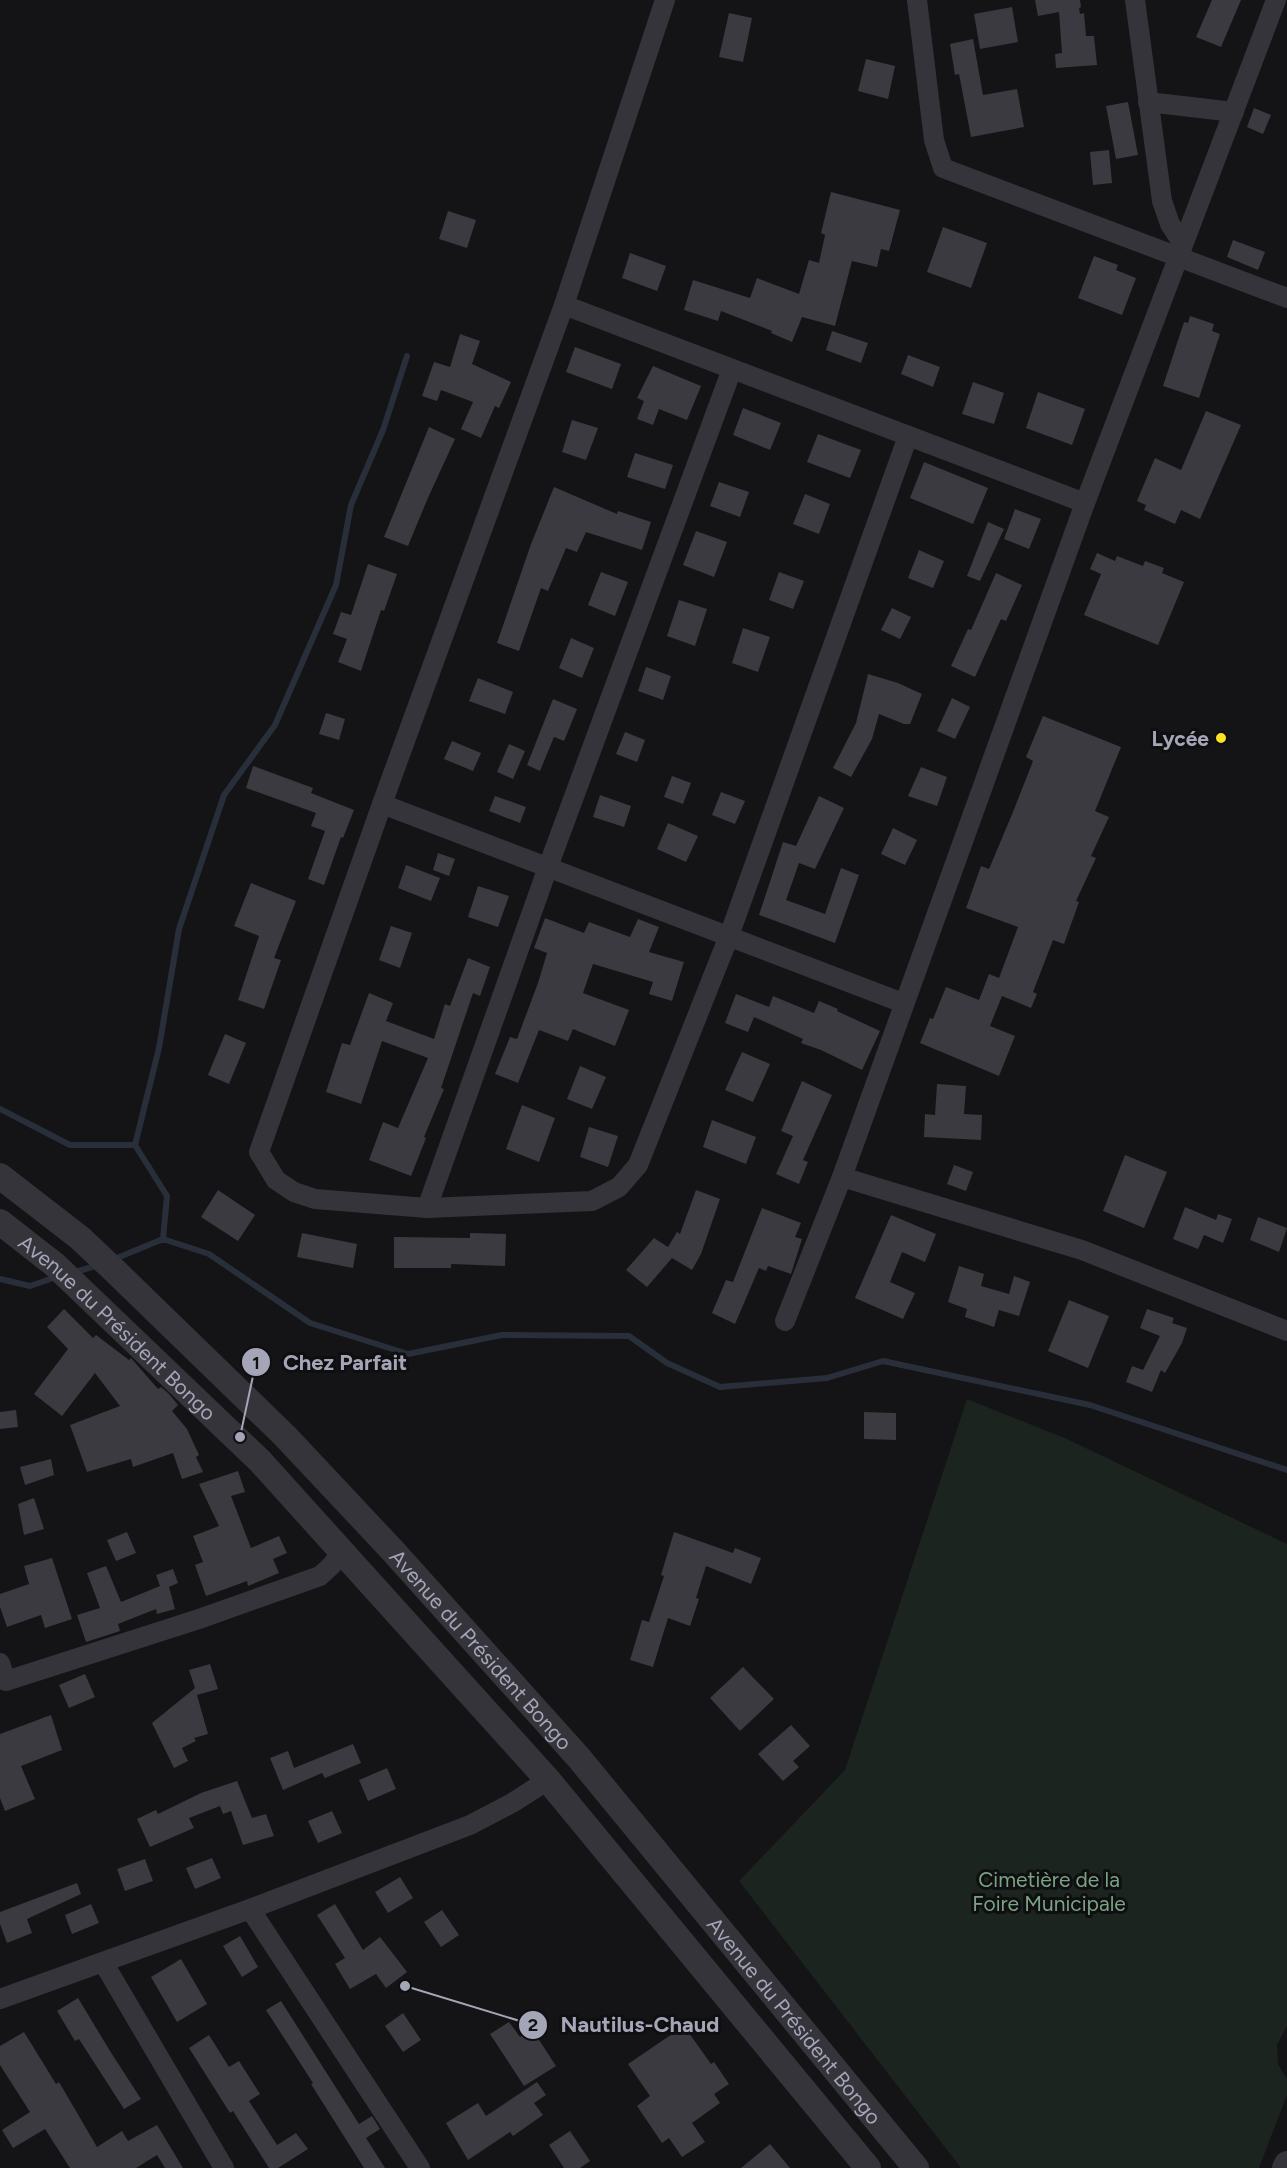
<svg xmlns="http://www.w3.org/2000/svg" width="1287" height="2168" font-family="Figtree,sans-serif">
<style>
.green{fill:#1b241e}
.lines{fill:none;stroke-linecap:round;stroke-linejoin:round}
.stream{stroke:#292f3a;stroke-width:6}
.building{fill:#3b3a40}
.minor{stroke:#35343b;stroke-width:20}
.tertiary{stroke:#35343b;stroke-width:26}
.poi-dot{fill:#fde324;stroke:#0f0e10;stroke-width:2}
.labels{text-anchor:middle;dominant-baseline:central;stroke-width:6;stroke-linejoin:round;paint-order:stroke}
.poi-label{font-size:21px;font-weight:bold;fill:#a4a6b7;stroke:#0f0e10;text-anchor:end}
.street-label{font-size:21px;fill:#a4a6b7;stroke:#0f0e10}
.park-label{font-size:21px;fill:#7aa385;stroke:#0f0e10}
.leader{fill:none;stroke:#a4a6b7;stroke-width:2}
.callout-dot{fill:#a4a6b7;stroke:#0f0e10;stroke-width:2}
.mark-label{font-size:18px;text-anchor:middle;font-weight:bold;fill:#111}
.callout-label{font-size:22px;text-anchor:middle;font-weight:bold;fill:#a4a6b7;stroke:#0f0e10;stroke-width:6;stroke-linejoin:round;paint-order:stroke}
</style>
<rect width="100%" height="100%" fill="#141315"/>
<path class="green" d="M967,1399L1067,1439L1287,1544V2026L1277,2045L1278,2064L1287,2079V2095L1259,2168H961L739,1881L845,1770Z"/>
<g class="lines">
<g class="stream">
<path d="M0,1109L70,1145H135"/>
<path d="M163,1239L167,1196L135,1145L159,1048L179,929L224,795L275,725L336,585L351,505L383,430L407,356"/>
<path d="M112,1260L163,1239L209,1254L310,1323L408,1354L502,1335L629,1336L667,1363L720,1387L827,1378L883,1361L1090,1405L1287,1470"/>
<path d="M72,1273L99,1265"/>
<path d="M0,1279L30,1286L59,1276"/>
</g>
</g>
<g class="building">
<path d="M1035,0H1080L1081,7L1079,8L1080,14L1084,13L1086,36H1094L1097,65L1056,68L1055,54L1062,53L1059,12L1038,16Z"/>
<path d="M1212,0H1241L1221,47L1196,37Z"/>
<path d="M1012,7L1018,42L980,49L974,14Z"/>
<path d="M729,13L752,18L743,62L719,57Z"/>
<path d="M973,39L983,95L1017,89L1024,127L971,137L959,74L955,75L950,44Z"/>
<path d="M866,59L895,66L888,99L858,91Z"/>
<path d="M1128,102L1138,155L1116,159L1106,106Z"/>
<path d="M1254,108L1271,115L1263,134L1247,127Z"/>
<path d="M1109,150L1112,183L1093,185L1090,152Z"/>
<path d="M831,192L900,210L889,251L881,249L877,267L852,261L835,326L802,317L792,342L771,333L772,331L721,311L718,321L684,310L693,280L750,298L757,278L799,294L809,260L819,263L825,235L821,233Z"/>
<path d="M448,211L476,220L467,248L439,239Z"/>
<path d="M943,227L987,243L971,288L927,272Z"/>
<path d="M1233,240L1265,252L1258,270L1227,257Z"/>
<path d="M630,253L666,266L657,291L622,278Z"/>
<path d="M1094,256L1118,265L1116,270L1136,278L1122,315L1078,298Z"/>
<path d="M1190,316L1214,324L1212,331L1220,334L1199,398L1163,386L1184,322L1188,323Z"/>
<path d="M832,331L868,343L861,363L826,350Z"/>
<path d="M460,334L480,341L472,364L511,382L499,408L495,406L481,438L461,429L473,402L441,390L437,401L422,396L434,362L450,367Z"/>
<path d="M575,347L621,364L612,389L566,372Z"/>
<path d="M908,355L940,367L933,387L901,374Z"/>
<path d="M653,366L701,386L687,420L659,409L653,425L637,419L644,401L637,398Z"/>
<path d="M973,382L1004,393L994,424L962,414Z"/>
<path d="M1038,392L1085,409L1072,445L1026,428Z"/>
<path d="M743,408L781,423L770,450L733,435Z"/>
<path d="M1206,411L1241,425L1200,519L1181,510L1175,524L1144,510L1146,505L1137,501L1155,458L1181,470Z"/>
<path d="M572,420L598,428L586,460L562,452Z"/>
<path d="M429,427L455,439L427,500L408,546L384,537Z"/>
<path d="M818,434L861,450L850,478L807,462Z"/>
<path d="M635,453L673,465L665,489L627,477Z"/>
<path d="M924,462L988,488L973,524L910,498Z"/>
<path d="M719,482L749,492L740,517L710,506Z"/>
<path d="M554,487L617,514L618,511L651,522L642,550L586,532L577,552L566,548L548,591L541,588L519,651L497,643L531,544Z"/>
<path d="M805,494L830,504L819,534L793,524Z"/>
<path d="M1015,509L1041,519L1029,549L1004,539Z"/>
<path d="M988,522L1004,529L980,581L967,576Z"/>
<path d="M696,531L727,542L714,577L683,565Z"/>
<path d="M919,550L944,561L933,588L908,578Z"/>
<path d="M1097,553L1115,561L1117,556L1143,566L1145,561L1164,568L1162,573L1184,582L1158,645L1084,615L1101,574L1090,569Z"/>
<path d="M368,564L397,574L384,611L381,610L361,671L338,662L347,639L333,634L341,612L351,615Z"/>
<path d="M601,572L628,582L615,616L588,605Z"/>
<path d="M779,572L804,581L793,609L769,600Z"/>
<path d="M996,573L1022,585L1006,621L1001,619L975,677L951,666L968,629L971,630Z"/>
<path d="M679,600L707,609L695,646L667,636Z"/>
<path d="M892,608L911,617L900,639L881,630Z"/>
<path d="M743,628L770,637L758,672L732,663Z"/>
<path d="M571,638L594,648L582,678L559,668Z"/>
<path d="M646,667L671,676L663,700L638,691Z"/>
<path d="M868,674L898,683L922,694L910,724H904L879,714L872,739L851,777L833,768L856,723Z"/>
<path d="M478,678L513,692L505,714L469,701Z"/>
<path d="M952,698L970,707L955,739L937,731Z"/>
<path d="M553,699L577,709L564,741L554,737L540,771L527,765Z"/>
<path d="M326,713L345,719L339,740L319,734Z"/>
<path d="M1043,716L1121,747L1095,811L1109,817L1091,856L1096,858L1076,901L1079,902L1064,944L1053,940L1033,992L1037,994L1031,1008L1002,996L990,1026L1015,1036L999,1076L920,1043L930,1018L933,1019L946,987L979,1000L989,974L999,978L1018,927L966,908L981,866L989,869L1013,812L1033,761L1026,757Z"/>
<path d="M625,732L645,740L637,762L616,754Z"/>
<path d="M452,741L481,753L473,771L444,759Z"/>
<path d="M509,744L525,751L513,779L497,772Z"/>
<path d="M253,766L313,788L311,793L354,810L343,838L341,837L324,885L308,879L325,831L311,826L316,813L246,788Z"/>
<path d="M921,767L947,777L937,806L908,796Z"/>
<path d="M672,776L691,783L683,804L664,797Z"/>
<path d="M721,792L745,801L735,824L712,815Z"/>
<path d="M600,795L631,806L624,827L593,817Z"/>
<path d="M495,796L526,807L520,823L489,811Z"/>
<path d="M819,796L844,808L815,869L799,863L786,900L825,914L841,868L859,875L835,943L759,915L783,842L796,846Z"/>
<path d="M668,823L698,836L686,862L657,849Z"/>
<path d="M893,828L917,840L905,865L881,854Z"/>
<path d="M438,853L455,859L449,876L433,870Z"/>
<path d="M406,865L440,878L431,901L398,888Z"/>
<path d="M251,883L296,901L274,958L281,960L264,1009L238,1000L259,936L234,926Z"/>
<path d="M478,886L509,896L498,927L468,917Z"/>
<path d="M545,918L584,933L589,922L630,937L638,919L659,927L649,952L684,962L672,1001L649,994L653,982L593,964L583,993L629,1010L615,1046L573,1029L568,1041L539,1030L518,1083L495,1074L510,1037L517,1039L538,983L547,953L534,948Z"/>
<path d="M391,926L412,933L400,968L379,960Z"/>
<path d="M468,958L490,967L480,996L473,993L441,1088L444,1089L424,1137L426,1138L411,1176L369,1160L383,1122L398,1128L428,1058L382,1041L361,1104L326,1092L342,1043L350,1045L369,993L393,1003L386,1021L434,1039L445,1004L450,1006Z"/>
<path d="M736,994L769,1007L773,996L814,1013L819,1001L838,1009L837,1011L880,1031L862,1070L821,1050L801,1043L803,1039L754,1017L748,1032L725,1023Z"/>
<path d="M225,1034L246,1043L229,1084L208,1075Z"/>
<path d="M742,1052L770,1064L753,1102L725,1090Z"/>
<path d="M580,1066L606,1077L592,1109L567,1099Z"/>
<path d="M802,1081L832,1095L803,1160L808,1162L799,1184L776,1174L793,1136L781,1131Z"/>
<path d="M937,1084L966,1086L964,1114L982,1115L981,1140L924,1137L925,1114L935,1115Z"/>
<path d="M522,1105L555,1118L539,1162L506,1149Z"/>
<path d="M712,1120L756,1137L746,1164L703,1147Z"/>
<path d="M589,1127L618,1136L608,1167L580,1157Z"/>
<path d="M1125,1155L1167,1172L1144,1228L1103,1211Z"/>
<path d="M954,1165L973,1172L966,1191L947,1184Z"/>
<path d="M218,1190L255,1215L238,1241L201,1217Z"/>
<path d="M696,1190L720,1199L701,1254L692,1270L672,1258L647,1287L626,1270L654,1238L668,1247L677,1232L680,1234Z"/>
<path d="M1185,1207L1216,1220L1218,1214L1232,1219L1223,1243L1204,1235L1198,1249L1173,1239Z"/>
<path d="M762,1208L801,1223L795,1237L802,1239L791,1274L768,1266L766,1271L759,1268L735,1324L712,1313L726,1280L733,1282Z"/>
<path d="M891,1215L936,1234L925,1262L902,1252L890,1282L915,1293L903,1319L855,1298Z"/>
<path d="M1258,1217L1287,1228L1279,1252L1250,1240Z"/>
<path d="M302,1233L357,1244L353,1268L297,1257Z"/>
<path d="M470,1233L506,1234L505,1266L451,1264V1268H394V1237L470,1238Z"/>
<path d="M959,1266L984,1274L981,1286L1009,1294L1014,1276L1030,1282L1019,1316L999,1310L994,1327L965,1317L967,1309L948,1302Z"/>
<path d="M1069,1300L1109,1316L1088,1368L1048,1351Z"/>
<path d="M64,1309L93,1338L96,1335L129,1360L131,1358L158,1389L161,1387L169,1394L178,1405L172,1411L187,1429L199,1455L196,1457L203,1472L182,1479L173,1453L133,1467L131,1459L87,1472L70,1425L120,1406L95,1373L62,1416L34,1394L68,1349L47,1327Z"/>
<path d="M1147,1309L1174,1318L1172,1323L1187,1328L1182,1343L1165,1373L1161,1370L1152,1392L1126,1382L1132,1366L1143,1370L1160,1336L1140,1328Z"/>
<path d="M16,1410L18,1427L0,1429V1412Z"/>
<path d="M864,1412L896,1413V1440L864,1439Z"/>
<path d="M51,1459L54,1475L25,1485L20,1467Z"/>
<path d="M238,1471L245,1492L231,1496L251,1548L279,1536L287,1553L273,1559L279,1573L248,1586L247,1581L206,1596L195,1565L203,1562L193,1536L219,1526L199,1484Z"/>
<path d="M34,1498L44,1529L24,1535L18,1504Z"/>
<path d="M127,1532L136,1553L116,1561L107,1540Z"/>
<path d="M674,1532L733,1553L735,1548L761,1558L751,1584L706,1566L696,1598L699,1599L690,1626L668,1618L653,1667L630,1660L642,1620L649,1622L664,1576L661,1575Z"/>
<path d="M52,1558L72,1619L45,1628L41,1615L7,1627L0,1607V1594L29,1584L24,1566Z"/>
<path d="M106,1566L121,1602L160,1586L156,1575L173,1569L178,1583L169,1587L175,1609L157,1614L156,1609L118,1624L120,1631L86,1642L77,1615L100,1608L87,1573Z"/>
<path d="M210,1664L218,1689L197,1695L208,1734L194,1738L196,1741L182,1748L188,1761L174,1768L152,1723L195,1688L189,1670Z"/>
<path d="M743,1667L774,1699L740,1731L710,1698Z"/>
<path d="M85,1674L95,1697L69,1708L59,1685Z"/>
<path d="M51,1715L62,1750L21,1766L35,1799L5,1811L0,1798V1734Z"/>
<path d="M791,1725L810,1746L793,1761L799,1767L783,1781L758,1754Z"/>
<path d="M353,1744L361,1763L325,1778L322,1773L283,1790L270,1758L288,1751L294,1768Z"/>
<path d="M387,1768L396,1789L368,1801L359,1780Z"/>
<path d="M237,1781L252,1818L266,1814L274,1836L243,1845L231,1811L223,1814L220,1806L189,1818L194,1828L150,1847L137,1819L156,1810L158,1814L201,1793Z"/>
<path d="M332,1811L342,1833L318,1843L308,1821Z"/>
<path d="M212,1858L221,1878L195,1889L186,1868Z"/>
<path d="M145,1859L153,1881L125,1891L117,1869Z"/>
<path d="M400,1877L413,1898L388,1913L375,1892Z"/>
<path d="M77,1883L81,1894L27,1919L32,1933L7,1943L0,1924V1912Z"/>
<path d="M91,1904L99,1923L72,1934L65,1915Z"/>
<path d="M335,1904L363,1950L380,1937L407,1972L386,1988L376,1974L350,1989L335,1964L345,1958L317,1915Z"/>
<path d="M442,1910L459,1935L441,1947L424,1922Z"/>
<path d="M240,1936L258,1967L242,1977L223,1946Z"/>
<path d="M181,1959L207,2004L177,2022L151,1977Z"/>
<path d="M78,1998L110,2051L141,2099L124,2109L79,2039L75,2041L57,2011Z"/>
<path d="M281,2001L359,2124L372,2116L380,2129L366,2138L385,2168H364L311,2084L313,2083L266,2010Z"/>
<path d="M403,2013L421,2040L403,2052L385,2026Z"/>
<path d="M509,2022L520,2037L532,2029L556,2066L524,2086L490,2034Z"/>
<path d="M684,2026L711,2064L714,2062L729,2084L714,2094L720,2103L692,2123L705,2142L682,2157L669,2138L662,2143L637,2106L650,2096L628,2064Z"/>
<path d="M24,2032L56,2084L59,2082L97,2147L122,2131L128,2141L157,2125L183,2168H165L157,2155L136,2168H70L45,2129L13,2148L2,2130L30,2112L0,2065V2046Z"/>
<path d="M209,2035L229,2067L239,2061L260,2094L249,2101L277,2145L296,2133L308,2149L278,2168H269L233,2111L230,2113L189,2048Z"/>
<path d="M537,2082L546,2095L534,2103L543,2115L513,2136L510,2132L468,2160L446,2123L478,2103L486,2116Z"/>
<path d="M570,2131L590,2161L580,2168H564L549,2145Z"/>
<path d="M770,2144L790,2168H741Z"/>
</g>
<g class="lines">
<g class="minor">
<path d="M665,0L564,305L382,804L259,1152L276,1180L294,1192L315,1199L427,1208L592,1201L619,1187L638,1165L729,936L908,436"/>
<path d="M917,0L934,140L943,168L1287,298"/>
<path d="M1135,0L1162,201L1170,224L1183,244"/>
<path d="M1148,102L1234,112"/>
<path d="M564,305L1085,503"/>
<path d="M382,804L903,1003"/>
<path d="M842,1177L1082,1250L1287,1331"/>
<path d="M427,1208L548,867L732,369"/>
<path d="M785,1321L842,1177L1085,503L1276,0"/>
<path d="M0,1663L6,1681L199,1619L320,1576L332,1565L342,1551"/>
<path d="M250,1909L420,2168"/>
<path d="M103,1962L224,2168"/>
<path d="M0,1999L250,1909L470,1825L512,1803L548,1780"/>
</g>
<g class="tertiary">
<path id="s1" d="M0,1176L80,1238L116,1272L285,1436L393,1551L579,1758L916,2168"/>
<path id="s2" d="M0,1222L55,1265L260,1461L548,1780L868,2168"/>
<path d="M1285,2168L1287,2164"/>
</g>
</g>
<circle class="poi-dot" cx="1221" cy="738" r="6"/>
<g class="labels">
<g class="poi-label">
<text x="1209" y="738">Lycée</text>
</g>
<g class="street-label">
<text stroke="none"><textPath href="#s2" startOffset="158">Avenue du Président Bongo</textPath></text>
<text stroke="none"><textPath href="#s1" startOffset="676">Avenue du Président Bongo</textPath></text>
<text stroke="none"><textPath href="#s1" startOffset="1162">Avenue du Président Bongo</textPath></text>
</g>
<g class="park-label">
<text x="1049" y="1879">Cimetière de la<tspan x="1049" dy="24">Foire Municipale</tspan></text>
</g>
</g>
<path class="leader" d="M240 1437L256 1362M405 1986L533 2025"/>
<g class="callout-dot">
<circle cx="240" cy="1437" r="6"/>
<circle cx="405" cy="1986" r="6"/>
<circle cx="256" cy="1362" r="15"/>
<circle cx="533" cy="2025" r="15"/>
</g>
<g class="mark-label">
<text x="256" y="1369">1</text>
<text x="533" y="2031">2</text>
</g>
<g class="callout-label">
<text x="345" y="1370">Chez Parfait</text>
<text x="640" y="2032">Nautilus-Chaud</text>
</g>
</svg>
